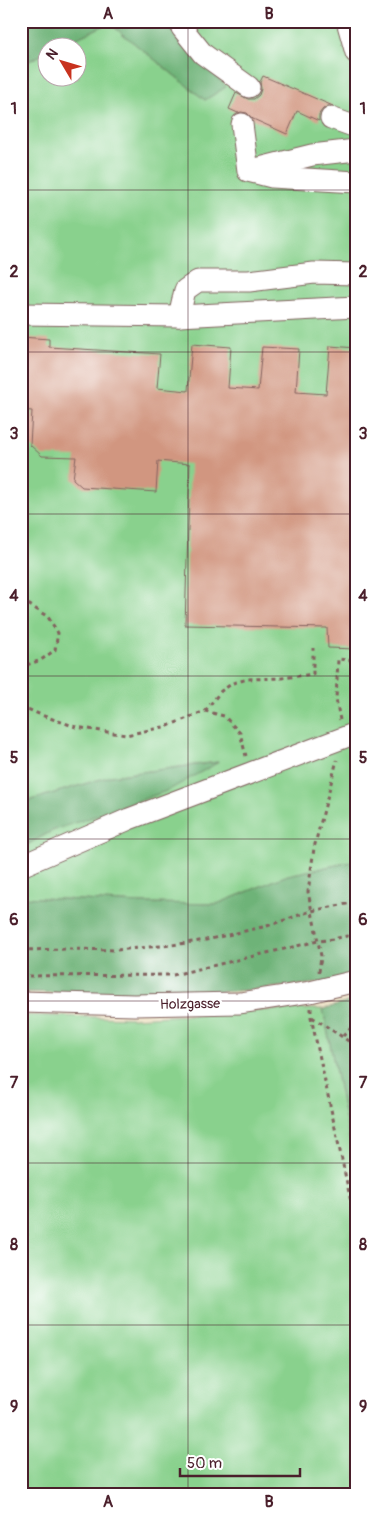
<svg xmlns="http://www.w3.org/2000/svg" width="377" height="1515" font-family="Pangolin,sans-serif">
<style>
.green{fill:#89d18d;stroke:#6a785c}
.forest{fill:#6eb378;stroke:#5c6952}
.building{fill:#d19680}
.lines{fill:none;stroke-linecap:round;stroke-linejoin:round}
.minor-casing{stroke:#82625e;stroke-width:23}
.path{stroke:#82625e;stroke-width:3;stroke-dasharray:4 4;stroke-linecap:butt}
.minor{stroke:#fff;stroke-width:21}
.grid{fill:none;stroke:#4a1f2b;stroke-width:1;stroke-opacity:0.55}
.labels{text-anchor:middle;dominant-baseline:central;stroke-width:5;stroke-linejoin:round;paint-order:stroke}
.street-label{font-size:14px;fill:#4a1f2b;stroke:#fff}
.neatline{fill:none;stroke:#4a1f2b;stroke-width:2}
.grid-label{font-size:16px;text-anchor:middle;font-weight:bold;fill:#4a1f2b}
</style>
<rect width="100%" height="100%" fill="#fff"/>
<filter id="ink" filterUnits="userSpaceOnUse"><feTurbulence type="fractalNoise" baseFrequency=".02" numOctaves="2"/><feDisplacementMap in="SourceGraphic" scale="10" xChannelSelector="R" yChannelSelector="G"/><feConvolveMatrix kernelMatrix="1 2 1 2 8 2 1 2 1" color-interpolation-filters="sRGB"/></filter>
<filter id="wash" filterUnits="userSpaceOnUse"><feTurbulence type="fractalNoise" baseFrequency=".0096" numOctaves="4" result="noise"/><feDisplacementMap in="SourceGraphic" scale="20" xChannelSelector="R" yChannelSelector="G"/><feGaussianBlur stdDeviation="1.12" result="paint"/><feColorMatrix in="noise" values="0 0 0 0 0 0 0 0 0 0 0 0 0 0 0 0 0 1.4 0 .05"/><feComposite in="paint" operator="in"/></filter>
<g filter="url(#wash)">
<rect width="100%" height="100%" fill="#ebdebc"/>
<g class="green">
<path d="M163,21H356V861L288,875L217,904L142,903L21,897V848L52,831L217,762L111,776L21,803V65L47,52L48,78H78V48L58,47L109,23L205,100L225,87Z"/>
<path d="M292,1009H323L356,1172V1494H21V1015L133,1018Z"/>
</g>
<g class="forest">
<path d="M21,21H163L226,87L205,100L109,23L58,47L48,48L47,52L21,65Z"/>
<path d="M219,762L169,790L52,831L21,848V803L111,776Z"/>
<path d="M356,861V975L329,982L249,990L171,995L21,992V897L142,903L217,904L288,875Z"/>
<path d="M356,1000V1047L353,1050L356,1058V1172L323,1009Z"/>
</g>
<g id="blocks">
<g class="building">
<path d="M263,76L333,106H328L323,109L319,114V121L297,111L287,134L253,119L247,113L241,112L238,113L229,109L236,93L248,99H254L259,95L261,89L260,82Z"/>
<path d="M21,337L49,339V347L160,354L157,388L188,391L192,344L231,347L228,388L258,390L262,347L299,349L296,392L326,394L330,346L356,348V649L328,648L327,628L185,625L190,464L158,461L156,492L82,487L73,479L76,457L42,456L30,445L32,411L21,410Z"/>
</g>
</g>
</g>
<g filter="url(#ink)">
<use href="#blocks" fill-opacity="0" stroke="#82625e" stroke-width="1"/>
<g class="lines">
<g class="minor-casing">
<g id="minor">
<path d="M183,21L182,28L203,54L249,87"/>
<path d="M347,21L356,53"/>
<path d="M331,118L356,127"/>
<path d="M242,124L248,171L272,177L356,182"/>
<path d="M256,169L312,155L356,150"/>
<path d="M21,314L179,316L356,307"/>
<path d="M179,316L185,290L198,281H249L314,273L356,274"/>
<path d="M21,866L129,819L356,733"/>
<path d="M21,1002L134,1005L240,1003L310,992L356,981"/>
</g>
</g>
<g class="path">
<path d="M21,454L26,447"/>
<path d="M21,602H25L48,617L58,633L55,650L41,660L21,667"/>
<path d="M21,706L41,715L76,727L126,735L168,726L205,711L224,716L240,733L246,756"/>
<path d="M205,711L221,691L233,683L248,679L282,678L313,674V648"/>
<path d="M340,720L336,699L338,659L356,661"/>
<path d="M21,950L67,949L116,950L172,945L206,940L267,926L311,911L356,902"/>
<path d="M319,972L321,956L308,892L314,848L337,760"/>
<path d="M21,976L173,975L318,941L328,940L356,934"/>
<path d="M311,1008V1017L356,1225"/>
<path d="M312,1017L356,1046"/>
<path d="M343,1036L356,1023"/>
</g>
<use href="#minor" class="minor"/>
</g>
</g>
<path class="grid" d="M188,21V1494M21,190H356M21,352H356M21,514H356M21,676H356M21,839H356M21,1001H356M21,1163H356M21,1325H356"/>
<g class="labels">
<g class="street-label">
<text transform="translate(190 1004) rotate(-1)">Holzgasse</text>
</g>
</g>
<rect width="377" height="1515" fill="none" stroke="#fff" stroke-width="55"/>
<g transform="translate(62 62) rotate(308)"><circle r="24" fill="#ffffff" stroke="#b7a5aa"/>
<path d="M0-4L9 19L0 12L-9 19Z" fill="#c8321e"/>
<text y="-8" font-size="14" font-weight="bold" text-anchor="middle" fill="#4a1f2b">N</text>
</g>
<path d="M180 1468v8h120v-8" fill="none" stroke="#4a1f2b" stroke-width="2.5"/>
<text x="187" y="1468" font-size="15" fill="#4a1f2b" stroke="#ffffff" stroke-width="4" paint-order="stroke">50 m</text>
<rect x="28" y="28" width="322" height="1460" class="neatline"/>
<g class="grid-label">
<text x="108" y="19">A</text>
<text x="269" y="19">B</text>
<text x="14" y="114">1</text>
<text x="363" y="114">1</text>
<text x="14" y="277">2</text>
<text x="363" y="277">2</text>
<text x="14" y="439">3</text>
<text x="363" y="439">3</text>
<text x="14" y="601">4</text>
<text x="363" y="601">4</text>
<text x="14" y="763">5</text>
<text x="363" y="763">5</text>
<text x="14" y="925">6</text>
<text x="363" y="925">6</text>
<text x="14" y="1088">7</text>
<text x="363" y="1088">7</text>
<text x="14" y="1250">8</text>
<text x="363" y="1250">8</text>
<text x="14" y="1412">9</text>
<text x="363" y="1412">9</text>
<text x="108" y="1507">A</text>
<text x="269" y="1507">B</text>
</g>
</svg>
